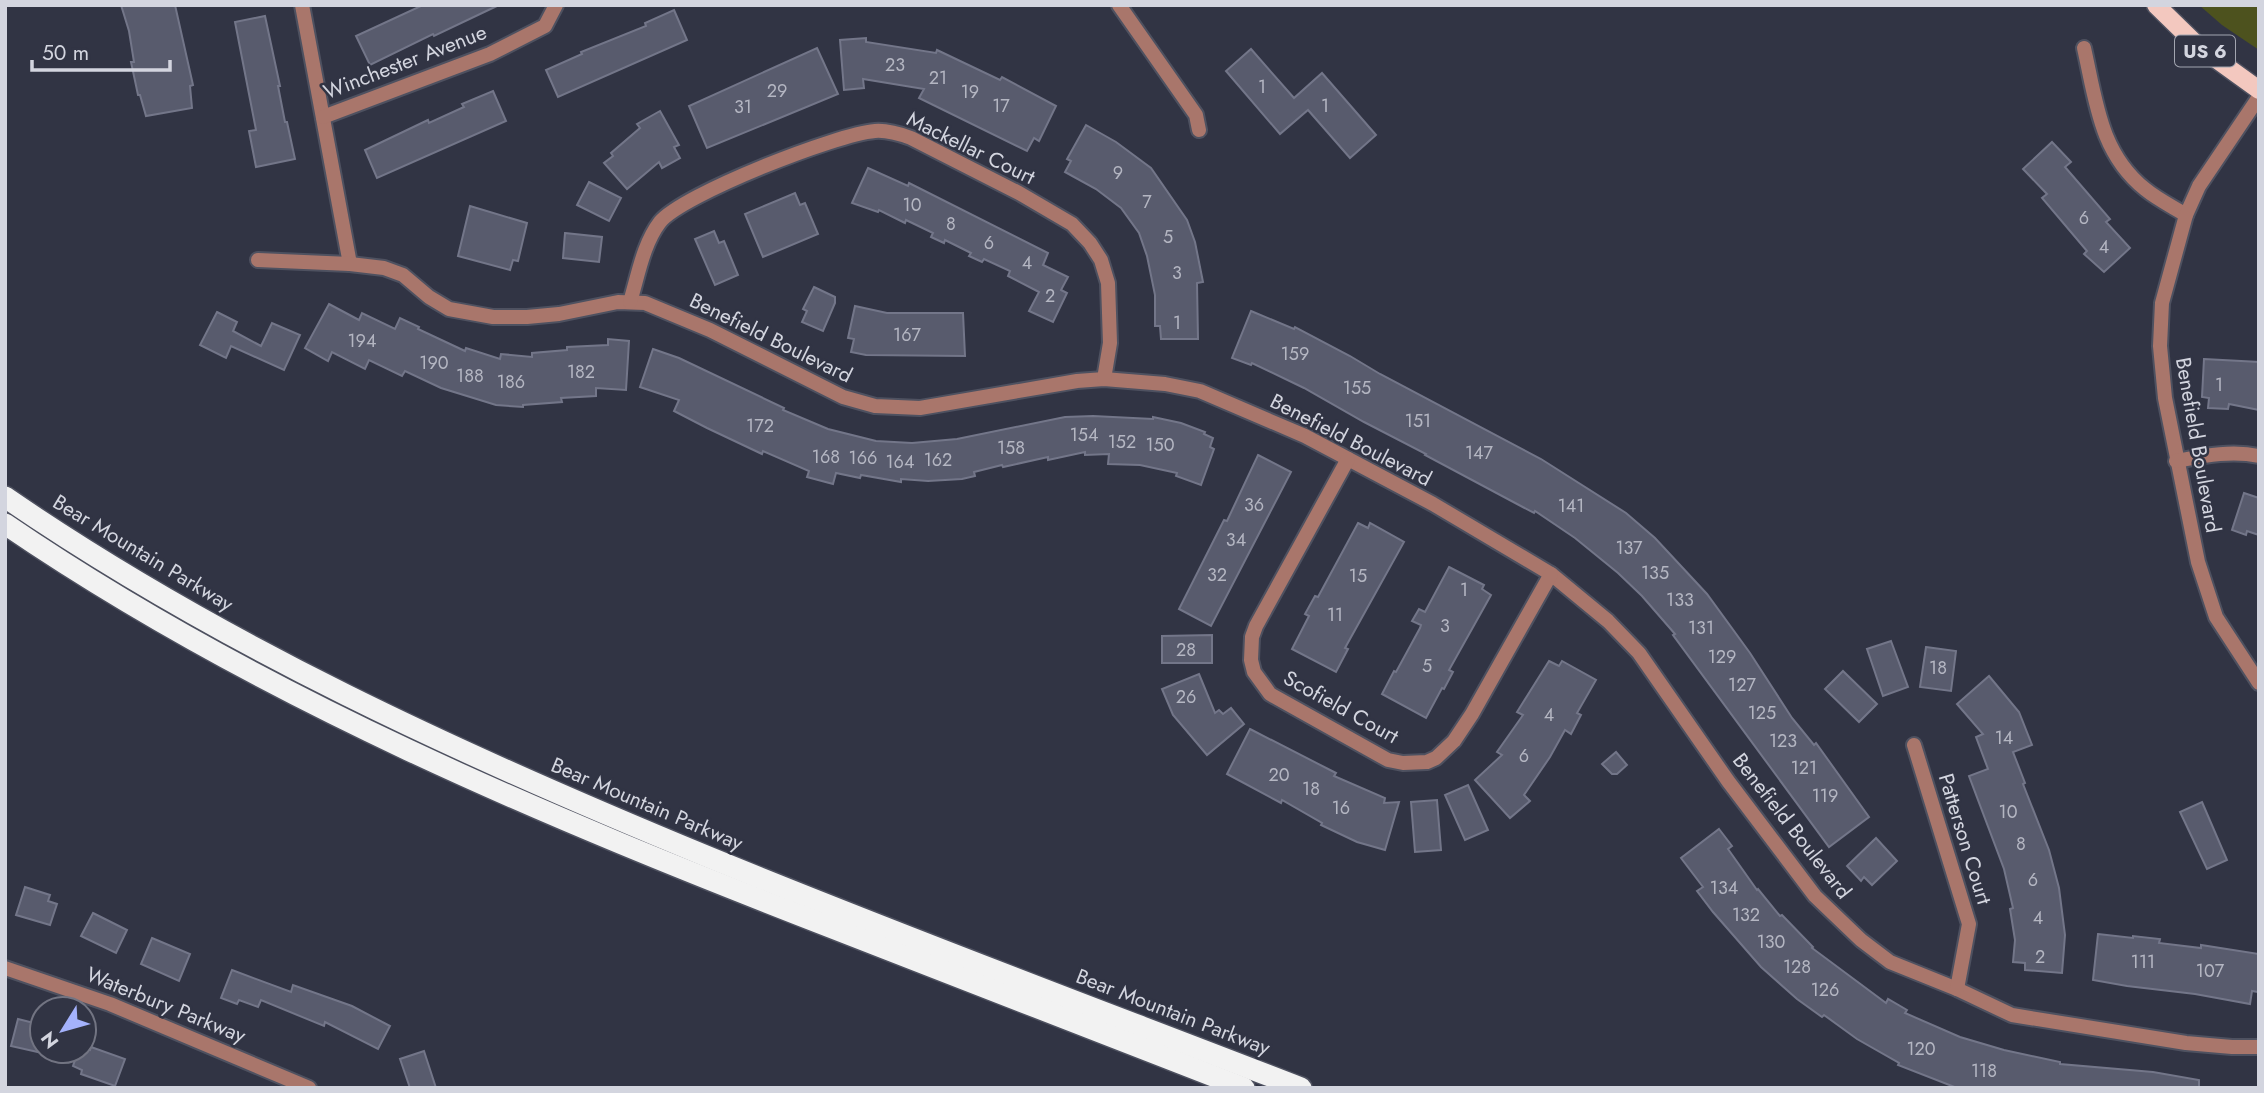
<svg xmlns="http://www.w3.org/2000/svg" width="2264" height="1093" font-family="Jost,sans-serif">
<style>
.green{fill:#4d521e}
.building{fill:#585b6d;stroke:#737689;stroke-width:2}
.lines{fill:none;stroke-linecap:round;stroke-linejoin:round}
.street-casing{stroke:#4e5160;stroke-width:18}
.primary-casing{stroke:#4e5160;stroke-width:21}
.highway-casing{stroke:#4e5160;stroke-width:24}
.street{stroke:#a9766b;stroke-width:14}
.primary{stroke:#f3c8bf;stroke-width:18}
.highway{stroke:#f2f2f2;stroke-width:21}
.labels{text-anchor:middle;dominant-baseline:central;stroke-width:5;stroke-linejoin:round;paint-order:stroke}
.number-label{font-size:18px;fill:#b4b6c2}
.shield{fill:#313444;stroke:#a2a5b0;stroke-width:2}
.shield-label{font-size:19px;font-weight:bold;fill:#d3d5df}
.street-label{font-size:21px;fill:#d3d5df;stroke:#313444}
</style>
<rect width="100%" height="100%" fill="#313444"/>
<path class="green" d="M2199,5H2259V50L2222,25Z"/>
<g class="building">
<path d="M121,5H175L193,85L190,86L192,108L146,116L140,95H138L131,62H134L129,31Z"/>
<path d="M423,5H499L434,36L433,34L370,65L356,36Z"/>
<path d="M674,10L687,40L558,97L546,70L582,54L581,52L646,26L645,23Z"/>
<path d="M265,16L280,86H278L285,122H287L295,159L256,167L249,131L256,130L235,22Z"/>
<path d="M866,38V42L936,53L937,50L1000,80L1002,77L1056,106L1039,141L1034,138L1027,151L919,98L924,89L863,79L864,88L844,90L840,40Z"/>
<path d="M817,48L838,94L707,148L689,106Z"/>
<path d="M1251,49L1294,98L1322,73L1376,135L1350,158L1308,110L1280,134L1226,71Z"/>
<path d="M493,91L506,121L377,178L365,150L428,120L429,123L464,107L462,104Z"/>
<path d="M660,111L679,145L674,147L680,158L662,168L659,162L627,189L604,163L613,156L611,153L640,128L637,124Z"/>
<path d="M1086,125L1116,142L1151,168L1187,220L1195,242L1203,282L1197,283L1198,339H1161L1160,326H1155V295L1147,256L1139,233L1121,208L1096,189L1065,172L1071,161L1067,159Z"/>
<path d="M2052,142L2071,162L2065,167L2110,219L2106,222L2130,248L2104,272L2084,254L2087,251L2042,198L2047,194L2023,169Z"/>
<path d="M868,168L908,186L909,183L1048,253L1043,265L1068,277L1061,290L1067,293L1053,322L1029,311L1039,292L1008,276L1010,271L984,259L982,262L969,256L971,253L945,240L944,243L931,237L933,233L906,220L905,223L879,210L878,212L852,203Z"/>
<path d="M589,182L621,198L609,221L577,205Z"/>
<path d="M795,193L800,205L805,203L818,234L763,257L745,214Z"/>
<path d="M470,206L527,223L518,261L513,260L510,270L458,256Z"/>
<path d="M714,231L719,243L724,241L738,275L715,285L695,239Z"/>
<path d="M565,233L602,237L599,262L563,258Z"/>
<path d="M814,287L835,297V303L823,331L802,322L807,311L803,309Z"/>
<path d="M329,304L359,320L362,313L395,329L400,318L419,327L418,329L465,351L466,348L500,359L501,354L532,357V353L567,350V347L608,345V339L629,341L626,390L596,388V396L561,398L562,402L523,405V407L496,405L441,388L405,371L402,376L369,360L365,369L332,352L328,361L305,348Z"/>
<path d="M855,306L887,313H963L965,356L866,355L851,352L854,339L848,338Z"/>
<path d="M1251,311L1294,329L1295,327L1350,356L1380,374L1541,459L1626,513L1655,538L1707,594L1750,653L1792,718L1814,745L1816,743L1869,817L1829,847L1673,635L1675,634L1642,596L1618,573L1575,538L1535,511L1534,513L1425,455L1426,454L1364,422L1304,388L1252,363L1251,365L1232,358Z"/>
<path d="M217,312L237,322L233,331L261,346L272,323L300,335L284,370L231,346L226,358L200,345Z"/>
<path d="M653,349L679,358L784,408L783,410L828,429L876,441L912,443L957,439L1065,417L1093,416L1153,419V417L1181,423L1205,432L1204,434L1213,438L1210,447L1214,449L1201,485L1176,476L1177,473L1140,465L1108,464L1109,454L1085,455V452L1048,460V457L1003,467L1002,465L974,472L975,476L962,479L928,481L901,479V482L861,475L860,478L836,473L833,484L807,477L809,471L763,451L762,454L707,428L674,411L679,400L640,387Z"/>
<path d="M2204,359L2259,362V410L2229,404L2228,409L2208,408L2209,398L2202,397Z"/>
<path d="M1258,455L1291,472L1211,626L1179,609L1224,520L1227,521Z"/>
<path d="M2244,493L2259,498V535L2247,531L2246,535L2232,530Z"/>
<path d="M1358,523L1368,528L1370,523L1404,542L1345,648L1348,649L1336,672L1292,649L1309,616L1305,614L1315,596L1318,597Z"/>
<path d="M1449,567L1484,585L1482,589L1491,595L1449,670L1453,672L1444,689L1442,688L1426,718L1382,694L1394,671L1396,672L1420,628L1421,625L1412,621L1419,609L1425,612Z"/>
<path d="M1212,635V663H1162V636Z"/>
<path d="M1891,641L1908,687L1883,696L1867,649Z"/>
<path d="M1926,647L1956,651L1951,691L1920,687Z"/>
<path d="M1549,661L1559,666L1562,661L1596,680L1577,713L1581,715L1571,734L1565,730L1550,757L1524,795L1530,801L1510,818L1475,780L1502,755L1497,752L1523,715L1517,712Z"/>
<path d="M1843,671L1877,704L1859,722L1825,689Z"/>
<path d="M1199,674L1215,713L1219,710L1223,714L1231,708L1244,724L1207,755L1173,715L1162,689Z"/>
<path d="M1989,676L2019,712L2032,745L2013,752L2025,783L2023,784L2049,850L2059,888L2065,935L2062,973L2025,970V963L2013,962L2015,940L2010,909L2013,908L2004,869L1969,776L1988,769L1976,737L1983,734L1957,704Z"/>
<path d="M1250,729L1336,773L1334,776L1385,798L1384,803L1399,802L1385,850L1357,842L1321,825L1322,823L1282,800L1281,803L1227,774Z"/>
<path d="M1616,752L1627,765L1617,774H1612L1602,764Z"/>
<path d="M1468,785L1488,830L1465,840L1445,795Z"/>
<path d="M1437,800L1441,850L1415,852L1411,802Z"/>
<path d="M2202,802L2227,860L2207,869L2180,812Z"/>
<path d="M1719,829L1732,846L1728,849L1757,890L1758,889L1780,916L1782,915L1813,947L1812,948L1886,1003L1888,999L1907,1010L1905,1013L1960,1037L2004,1050L2060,1062V1064L2153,1072L2199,1080V1088H1957L1898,1065L1899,1063L1857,1039L1824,1015L1822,1017L1797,999L1761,967L1713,912L1697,891L1703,887L1681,858Z"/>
<path d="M1876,838L1897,861L1872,885L1864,877L1861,881L1847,866Z"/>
<path d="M25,887L50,895L48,901L57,904L50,925L16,915Z"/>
<path d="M93,913L127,930L116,953L81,936Z"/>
<path d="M2098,934L2133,938V936L2160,939L2159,943L2201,948V945L2259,954L2258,992L2252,991L2250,1004L2195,994L2127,986L2093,980Z"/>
<path d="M152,938L190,954L179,981L141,964Z"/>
<path d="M232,970L291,992L293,985L352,1006L390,1026L378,1049L325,1022L324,1026L261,1000L258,1007L239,1000L237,1004L221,998Z"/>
<path d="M18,1019L42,1025V1053L11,1046Z"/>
<path d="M91,1047L125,1059L115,1086L81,1074L82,1070L73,1066L78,1051H84V1048L90,1050Z"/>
<path d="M424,1051L436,1088H410L400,1059Z"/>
</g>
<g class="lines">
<g class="street-casing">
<g id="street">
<path d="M302,5L350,264"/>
<path d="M1119,5L1196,115L1199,130"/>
<path d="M2084,48C2096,101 2100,153 2145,189C2157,199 2173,207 2186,215"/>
<path d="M2259,97L2199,186L2186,215L2162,303L2160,346L2165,398L2198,562L2216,617L2259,683"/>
<path d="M323,117L490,54L545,26L556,5"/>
<path d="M258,260L350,264L384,268L403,275L429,297L449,309L493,317H527L559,314L618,302L645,303L710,330L843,397L875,406L920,408L1077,381L1104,379L1165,384L1200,391L1305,436L1433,504L1551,574L1608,621L1639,653L1728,781L1815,896L1861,940L1890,962L1957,989L2012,1015L2186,1043L2232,1047H2259"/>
<path d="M630,302C638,276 643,244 660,222C683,194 837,134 875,131C887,130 900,134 911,138L1019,193L1072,224L1090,243L1101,260L1108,283L1110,343L1104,379"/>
<path d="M1348,459L1256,626L1252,637L1251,660L1254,672L1270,694L1388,760L1403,763L1427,762L1436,758L1454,741L1472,714L1551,574"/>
<path d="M2176,461C2203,456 2231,450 2259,456"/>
<path d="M1914,745L1969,924L1957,989"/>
<path d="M5,968L110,1004L309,1088"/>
</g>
</g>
<g class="primary-casing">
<path id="primary" d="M2156,5L2198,46L2259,90"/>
</g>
<g class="highway-casing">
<g id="highway">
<path d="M5,497C222,646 464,756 706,856C903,937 1102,1011 1301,1088"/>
<path d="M5,524C260,698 549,818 835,929C971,982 1107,1035 1244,1088"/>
</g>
</g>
<use href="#street" class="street"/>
<use href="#primary" class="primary"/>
<use href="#highway" class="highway"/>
</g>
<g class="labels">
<g class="number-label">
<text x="895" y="65">23</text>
<text x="938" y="78">21</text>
<text x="1262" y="87">1</text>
<text x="777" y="91">29</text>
<text x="970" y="92">19</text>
<text x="1001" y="106">17</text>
<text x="1325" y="106">1</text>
<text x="743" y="107">31</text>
<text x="1118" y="173">9</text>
<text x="1147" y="202">7</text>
<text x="912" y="205">10</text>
<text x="2084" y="218">6</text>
<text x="951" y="224">8</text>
<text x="1168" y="237">5</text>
<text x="989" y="243">6</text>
<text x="2104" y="247">4</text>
<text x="1027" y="263">4</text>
<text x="1177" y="273">3</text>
<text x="1050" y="296">2</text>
<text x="1177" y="323">1</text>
<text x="907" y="335">167</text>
<text x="362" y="341">194</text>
<text x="1295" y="354">159</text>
<text x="434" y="363">190</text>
<text x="581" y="372">182</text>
<text x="470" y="376">188</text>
<text x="511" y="382">186</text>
<text x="2219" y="385">1</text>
<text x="1357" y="388">155</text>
<text x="1418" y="421">151</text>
<text x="760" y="426">172</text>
<text x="1084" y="435">154</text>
<text x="1122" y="442">152</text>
<text x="1160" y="445">150</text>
<text x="1011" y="448">158</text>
<text x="1479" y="453">147</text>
<text x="826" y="457">168</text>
<text x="863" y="458">166</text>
<text x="938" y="460">162</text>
<text x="900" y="462">164</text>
<text x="1254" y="505">36</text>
<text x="1571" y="506">141</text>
<text x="1236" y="540">34</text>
<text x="1629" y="548">137</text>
<text x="1655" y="573">135</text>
<text x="1217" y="575">32</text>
<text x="1358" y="576">15</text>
<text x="1464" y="590">1</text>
<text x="1680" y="600">133</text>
<text x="1335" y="615">11</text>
<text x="1445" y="626">3</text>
<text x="1701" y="628">131</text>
<text x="1186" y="650">28</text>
<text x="1722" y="657">129</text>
<text x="1427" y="666">5</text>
<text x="1938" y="668">18</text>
<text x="1742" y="685">127</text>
<text x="1186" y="697">26</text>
<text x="1762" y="713">125</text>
<text x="1549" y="715">4</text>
<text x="2004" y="738">14</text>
<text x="1783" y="741">123</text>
<text x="1524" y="756">6</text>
<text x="1804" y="768">121</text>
<text x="1279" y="775">20</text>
<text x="1311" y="789">18</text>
<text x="1825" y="796">119</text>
<text x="1341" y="808">16</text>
<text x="2008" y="812">10</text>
<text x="2021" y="844">8</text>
<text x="2033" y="880">6</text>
<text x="1724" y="888">134</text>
<text x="1746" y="915">132</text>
<text x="2038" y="918">4</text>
<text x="1771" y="942">130</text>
<text x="2040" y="957">2</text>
<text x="2143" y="962">111</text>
<text x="1797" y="967">128</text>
<text x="2210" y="971">107</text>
<text x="1825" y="990">126</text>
<text x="1921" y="1049">120</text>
<text x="1984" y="1071">118</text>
</g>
<rect class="shield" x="2175" y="35.5" width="60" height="31" rx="5"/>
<g class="shield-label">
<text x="2205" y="51">US 6</text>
</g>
<g class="street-label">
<text transform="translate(405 62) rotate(-21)">Winchester Avenue</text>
<text transform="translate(971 148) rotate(26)">Mackellar Court</text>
<text transform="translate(771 338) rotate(26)">Benefield Boulevard</text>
<text transform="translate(1351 440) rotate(27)">Benefield Boulevard</text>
<text transform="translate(2198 445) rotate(80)">Benefield Boulevard</text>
<text transform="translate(143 553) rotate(31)">Bear Mountain Parkway</text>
<text transform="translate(1341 707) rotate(29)">Scofield Court</text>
<text transform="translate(647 804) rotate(23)">Bear Mountain Parkway</text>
<text transform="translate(1792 826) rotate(52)">Benefield Boulevard</text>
<text transform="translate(1965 839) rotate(73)">Patterson Court</text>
<text transform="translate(166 1005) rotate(22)">Waterbury Parkway</text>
<text transform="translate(1173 1012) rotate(21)">Bear Mountain Parkway</text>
</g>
</g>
<rect width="2264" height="1093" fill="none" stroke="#d3d5df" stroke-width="14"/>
<g transform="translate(63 1030) rotate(233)"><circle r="33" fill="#313444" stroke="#727482" stroke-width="2"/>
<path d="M0-5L12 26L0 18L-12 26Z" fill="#a4b2fc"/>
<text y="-10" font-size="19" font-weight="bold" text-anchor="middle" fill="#d3d5df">N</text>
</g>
<path d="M32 60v10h138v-10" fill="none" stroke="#d3d5df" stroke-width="3.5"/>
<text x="42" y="60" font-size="21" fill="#d3d5df" stroke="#313444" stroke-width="5" paint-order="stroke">50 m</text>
</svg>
